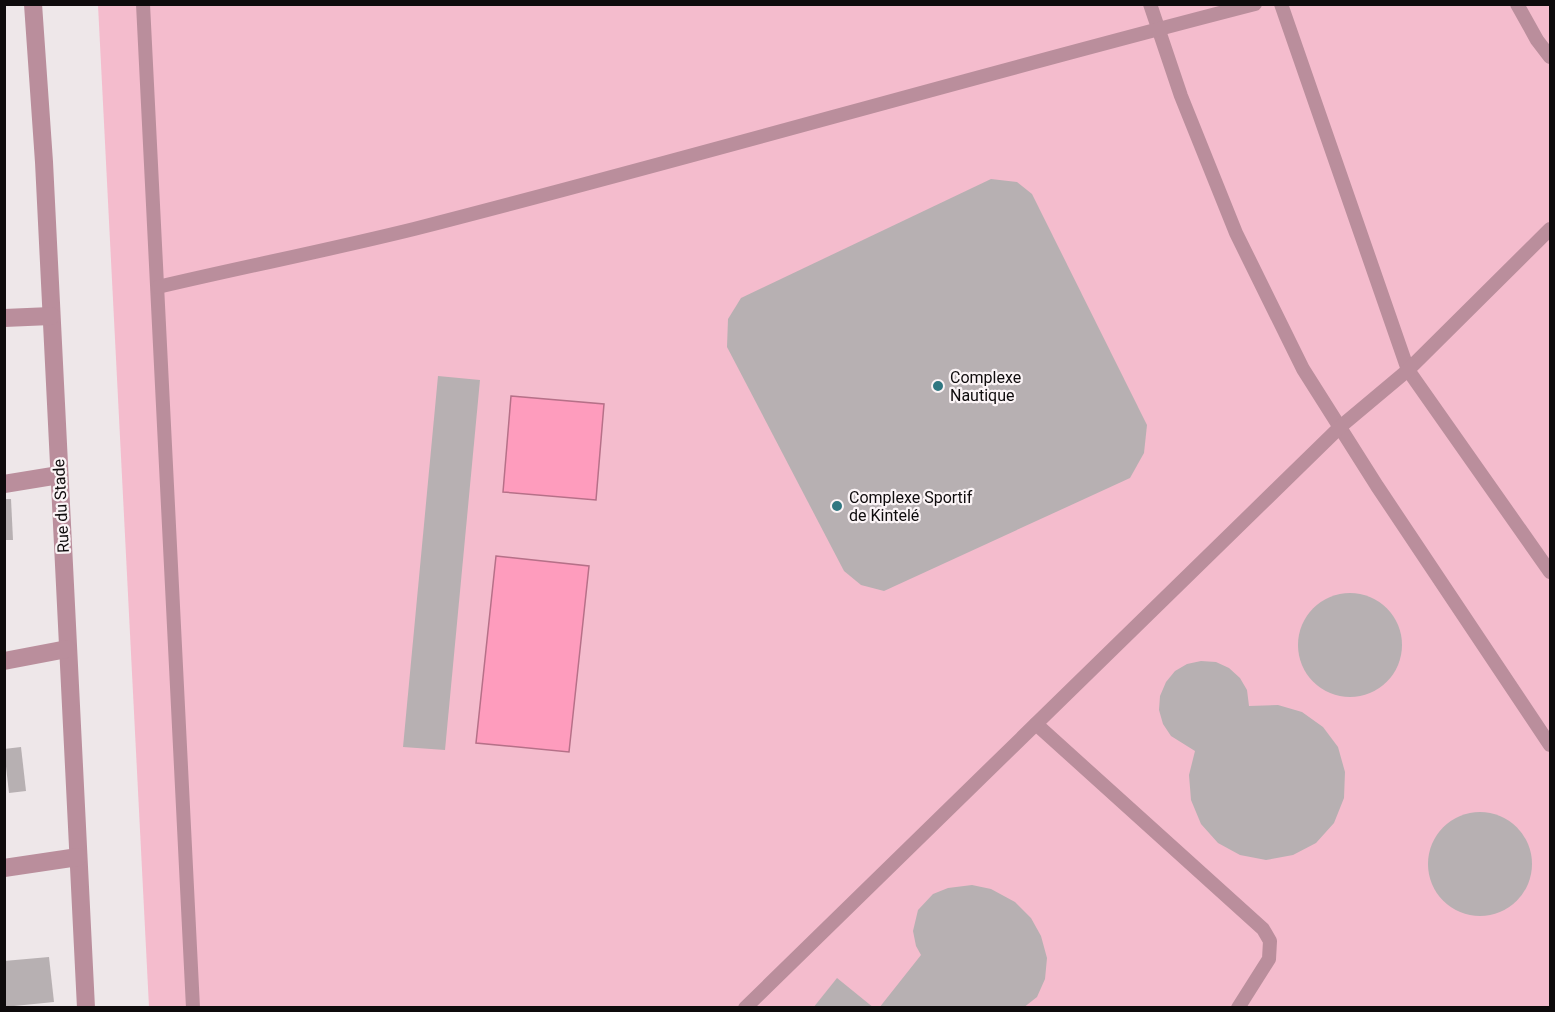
<svg xmlns="http://www.w3.org/2000/svg" width="1555" height="1012" font-family="Roboto,sans-serif">
<style>
.green{fill:#f4bccd}
.water{fill:#fe9cbd;stroke:#b67088;stroke-width:1.5}
.building{fill:#b7b0b2}
.lines{fill:none;stroke-linecap:round;stroke-linejoin:round}
.lane{stroke:#ba8e9c;stroke-width:14}
.street{stroke:#ba8e9c;stroke-width:18}
.poi-dot{fill:#2f7781;stroke:#fbf4f6;stroke-width:2}
.labels{text-anchor:middle;dominant-baseline:central;stroke-width:4.5;stroke-linejoin:round;paint-order:stroke}
.poi-label{font-size:16px;fill:#0e0b0c;stroke:#fbf4f6;text-anchor:start}
.street-label{font-size:16px;fill:#0e0b0c;stroke:#fbf4f6}
</style>
<rect width="100%" height="100%" fill="#eee7e9"/>
<path class="green" d="M98,5H1550V1007H149Z"/>
<g class="water">
<path d="M511,396L604,404L596,500L503,492Z"/>
<path d="M496,556L589,566L569,752L476,743Z"/>
</g>
<g class="building">
<path d="M991,179L1017,182L1032,194L1147,425L1144,453L1130,478L884,591L861,585L844,571L727,347L728,319L741,298Z"/>
<path d="M438,376L480,380L445,750L403,747Z"/>
<path d="M4,499H11L13,540H4Z"/>
<circle cx="1350" cy="645" r="52"/>
<path d="M1201,661L1216,662L1229,668L1240,678L1247,690L1249,706L1278,705L1302,712L1323,727L1338,747L1345,772L1344,798L1334,823L1316,843L1293,855L1266,860L1240,855L1218,843L1201,824L1191,800L1189,775L1195,751L1171,736L1163,724L1159,710L1160,696L1166,682L1175,671L1187,664Z"/>
<path d="M21,747L26,791L9,793L4,749Z"/>
<circle cx="1480" cy="864" r="52"/>
<path d="M972,885L991,889L1015,902L1031,918L1041,936L1047,958L1045,979L1037,997L1023,1008H879L921,955L916,946L913,931L918,910L933,894L948,888Z"/>
<path d="M49,957L54,1002L4,1007V961Z"/>
<path d="M837,978L874,1008H813Z"/>
</g>
<g class="lines">
<g class="lane">
<path d="M143,4L193,1008"/>
<path d="M1150,4L1181,96L1236,233L1303,369L1377,486L1550,745"/>
<path d="M1281,4L1408,370L1550,572"/>
<path d="M1517,4L1537,40L1550,57"/>
<path d="M158,287C243,267 329,250 414,229C695,157 974,76 1255,4"/>
<path d="M1036,724L1263,929L1270,941L1269,959L1238,1008"/>
<path d="M745,1008L1340,427L1408,370L1550,229"/>
</g>
<g class="street">
<path d="M33,4L44,162L86,1008"/>
<path d="M4,318L51,316"/>
<path d="M4,484L59,475"/>
<path d="M4,661L67,649"/>
<path d="M4,868L78,857"/>
</g>
</g>
<g class="poi-dot">
<circle cx="938" cy="386" r="6"/>
<circle cx="837" cy="506" r="6"/>
</g>
<g class="labels">
<g class="poi-label">
<text x="950" y="377">Complexe<tspan x="950" dy="18">Nautique</tspan></text>
<text x="849" y="497">Complexe Sportif<tspan x="849" dy="18">de Kintelé</tspan></text>
</g>
<g class="street-label">
<text transform="translate(61 506) rotate(-93)">Rue du Stade</text>
</g>
</g>
<rect width="1555" height="1012" fill="none" stroke="#0e0b0c" stroke-width="12"/>
</svg>
